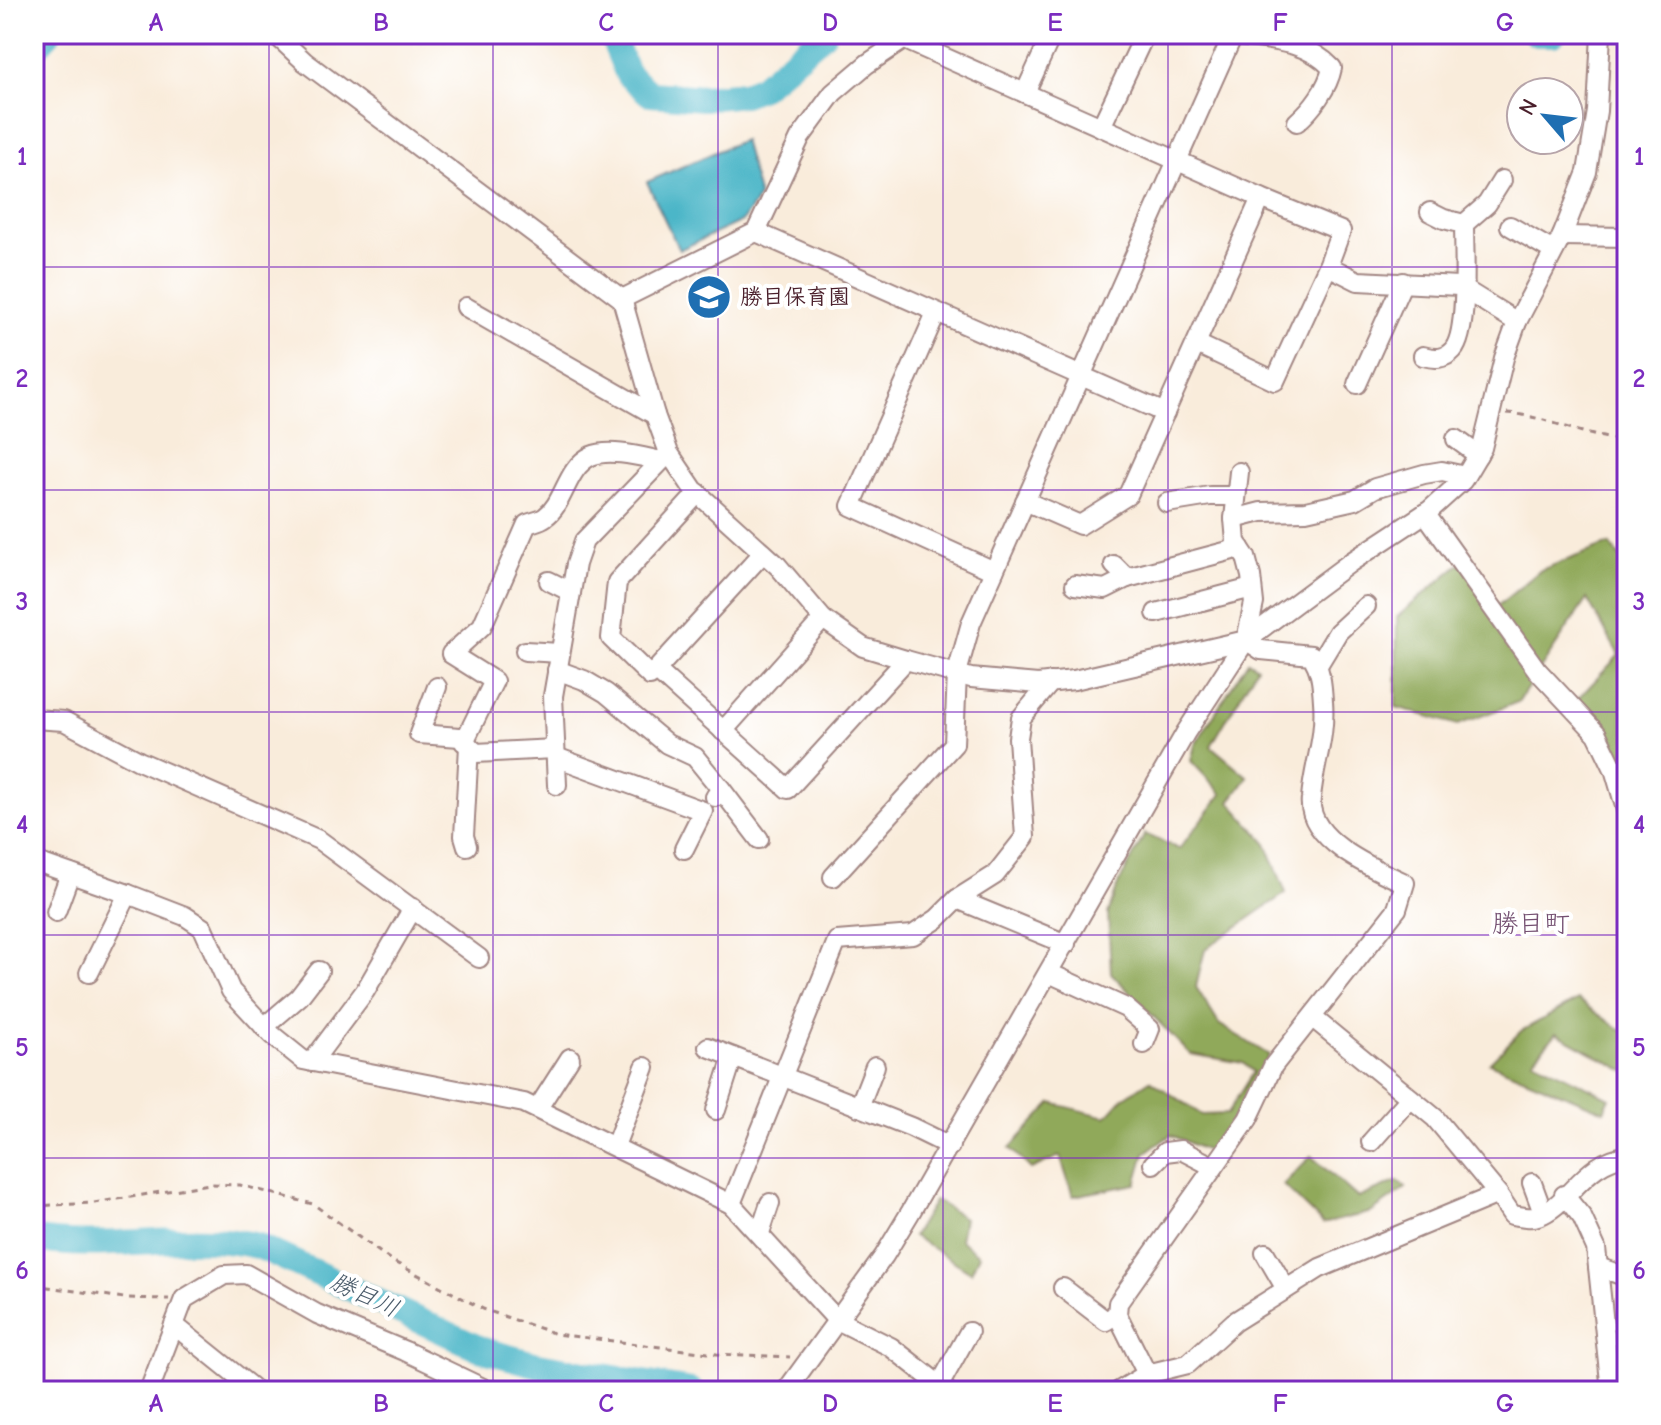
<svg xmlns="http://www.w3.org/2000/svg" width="1661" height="1425" font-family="'Comic Neue','Klee One',sans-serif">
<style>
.forest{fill:#90a95a;stroke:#6d6442;stroke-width:2}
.water{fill:#4bb6c8;stroke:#4a6a7a;stroke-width:2}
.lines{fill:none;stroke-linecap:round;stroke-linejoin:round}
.river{stroke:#4bb6c8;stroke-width:26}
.minor-casing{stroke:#a28683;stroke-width:22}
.path{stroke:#a28683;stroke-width:3;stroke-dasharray:6 6;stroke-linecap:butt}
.minor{stroke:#fff;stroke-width:18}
.grid{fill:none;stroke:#7b2cbf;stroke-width:2;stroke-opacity:0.55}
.labels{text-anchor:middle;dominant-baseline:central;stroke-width:8;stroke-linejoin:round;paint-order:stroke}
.poi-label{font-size:22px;font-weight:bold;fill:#4a1f2b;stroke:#fff;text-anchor:start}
.water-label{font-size:24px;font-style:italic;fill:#4a5b6a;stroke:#fff}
.quarter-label{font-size:26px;fill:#745072;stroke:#fff}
.neatline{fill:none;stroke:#7b2cbf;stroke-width:3}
.grid-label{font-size:26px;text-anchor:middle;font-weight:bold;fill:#7b2cbf}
</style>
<rect width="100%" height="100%" fill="#fff"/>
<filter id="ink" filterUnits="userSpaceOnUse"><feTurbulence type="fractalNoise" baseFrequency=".0125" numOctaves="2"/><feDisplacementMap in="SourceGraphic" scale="16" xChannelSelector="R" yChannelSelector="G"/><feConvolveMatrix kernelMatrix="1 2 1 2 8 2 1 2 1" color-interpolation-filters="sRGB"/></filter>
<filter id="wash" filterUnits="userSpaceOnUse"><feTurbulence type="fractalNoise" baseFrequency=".006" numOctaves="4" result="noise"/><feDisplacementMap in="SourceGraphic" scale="32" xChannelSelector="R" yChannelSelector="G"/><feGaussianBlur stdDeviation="1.8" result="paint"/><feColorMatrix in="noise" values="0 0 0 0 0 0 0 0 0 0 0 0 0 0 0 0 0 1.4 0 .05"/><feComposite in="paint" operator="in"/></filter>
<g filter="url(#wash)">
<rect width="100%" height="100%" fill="#f9ecdb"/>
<g class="forest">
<path d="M1609,544L1627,566V783L1576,701L1619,655L1587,599L1518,702L1458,725L1396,707L1397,617L1463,561L1496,607L1541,570Z"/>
<path d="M1248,661L1257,667L1211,746L1248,777L1230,802L1266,843L1286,893L1205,949L1196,987L1219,1024L1269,1055L1243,1108L1212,1153L1171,1135L1145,1153L1136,1184L1073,1196L1060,1156L1031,1169L1010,1148L1052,1103L1106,1117L1123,1098L1150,1080L1202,1115L1227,1114L1253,1072L1243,1063L1190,1054L1111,973L1108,914L1118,885L1145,834L1179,849L1222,794L1191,761L1195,745Z"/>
<path d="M1578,1000L1621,1030L1627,1031V1072L1556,1033L1533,1060L1610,1098L1604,1111L1489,1063L1521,1031Z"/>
<path d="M1311,1156L1358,1198L1398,1181L1406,1188L1372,1212L1323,1224L1283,1185Z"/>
<path d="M935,1200L964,1218L960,1240L979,1255L971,1272L913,1236Z"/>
</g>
<path class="water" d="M743,140L759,197L742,221L679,250L647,182Z"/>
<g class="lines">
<g class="river">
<path d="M611,34L628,75L650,94L704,98L744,94L762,87L823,34"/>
<path d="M1537,34H1553"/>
<path d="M34,49L48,34"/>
<path d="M34,1239C109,1253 186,1229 258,1246L483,1350L538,1365L691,1391"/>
</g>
</g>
</g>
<g filter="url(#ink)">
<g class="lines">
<g class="minor-casing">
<g id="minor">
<path d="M275,34L305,62L622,299L655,415L669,453L694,490L778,566L823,619L863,647L906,660L971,678L1038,684L1074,680L1246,640L1351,562L1430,510L1463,480L1482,448L1504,358L1517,322L1562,236L1587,172L1597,111L1601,34"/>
<path d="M1233,35C1268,40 1306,40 1332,68C1328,88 1312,109 1297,122"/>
<path d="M903,39L1261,198L1128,495L1080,525L1025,501"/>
<path d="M1025,93L1052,34"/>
<path d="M1101,127L1145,34"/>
<path d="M1261,198L1341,231L1328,266"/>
<path d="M1464,224L1487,204L1502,180"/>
<path d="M1510,226L1553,251"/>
<path d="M756,232L1165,413"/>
<path d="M1562,236L1627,237"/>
<path d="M622,299L756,232L800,138L833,93L867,64L912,34"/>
<path d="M466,307L655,415"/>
<path d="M936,313L851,506L994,571"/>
<path d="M1197,344L1275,381L1328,266L1358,281L1459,286L1517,322"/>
<path d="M1423,356C1434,359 1444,360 1453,350C1469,332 1464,250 1464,224L1444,219L1430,212"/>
<path d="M1357,384L1403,282"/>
<path d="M1456,439L1478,455"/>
<path d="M698,493L617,582L611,638L650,676L656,670L788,789L906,660"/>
<path d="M1167,503L1210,496H1236"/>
<path d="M1425,513L1537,670L1597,734L1614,769L1627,813"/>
<path d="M1234,519L1261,512L1306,511L1355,500L1375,488L1424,474L1442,471L1465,476"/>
<path d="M1114,565L1127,578L1240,548"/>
<path d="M549,581L571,592"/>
<path d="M1075,585L1105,589L1127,578"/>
<path d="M1156,613L1252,588"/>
<path d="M525,651L560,653"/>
<path d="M1318,665L1338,632L1366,606"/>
<path d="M557,670L584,680L606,693L667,744L695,757L721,789"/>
<path d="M656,670L763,553"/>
<path d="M1051,682L1021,718L1018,738L1025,837L995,875L957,899L1066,944"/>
<path d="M437,687L419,734L460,737L476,753L555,749"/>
<path d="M34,719L64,721L139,761L319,840L479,958"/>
<path d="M723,731L823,619"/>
<path d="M464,742L494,681L451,654L482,626L527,524C532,522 540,521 545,517C565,503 566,468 591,456C610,448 642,457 661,461"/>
<path d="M556,757L703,811L684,849"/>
<path d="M557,785L553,696L576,564L584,541L667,455"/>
<path d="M715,797L721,789L759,839"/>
<path d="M467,846L464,836L469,746"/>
<path d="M34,861L128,894L185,916L203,928L231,991L272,1035L303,1060L524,1103L731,1204L837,1320L891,1347L947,1391"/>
<path d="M833,877L954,744L957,673L971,623L1233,35L1231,34"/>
<path d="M56,912L70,874"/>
<path d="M89,973L128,894"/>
<path d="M1049,973L1126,1008L1150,1029L1144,1044"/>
<path d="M264,1027L299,997L319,971"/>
<path d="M708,1047L911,1127L950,1146"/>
<path d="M312,1062L365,991L413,908"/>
<path d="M859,1107L875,1066"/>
<path d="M538,1108L570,1058"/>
<path d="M716,1110L733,1057"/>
<path d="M1371,1142L1410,1098"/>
<path d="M615,1146L645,1067"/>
<path d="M1153,1164L1165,1152L1181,1150L1214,1167"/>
<path d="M1532,1183L1543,1213"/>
<path d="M1498,1194L1512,1215C1520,1216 1531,1219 1538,1216C1569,1205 1585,1160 1627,1156"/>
<path d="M1564,1195L1582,1217L1596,1248L1611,1391"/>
<path d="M731,1204L837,941L913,935L937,919L957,899"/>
<path d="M760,1233L770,1203"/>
<path d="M1265,1253L1286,1289"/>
<path d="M1598,1267L1627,1277"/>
<path d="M1063,1288L1106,1321L1117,1314"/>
<path d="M174,1325L256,1391"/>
<path d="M1147,1374L1117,1314L1118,1303L1248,1119L1273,1066L1397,909L1405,883C1374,869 1306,840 1311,798C1314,763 1326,738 1323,701C1322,684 1321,669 1311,655L1261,650L1246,640"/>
<path d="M939,1386L969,1332"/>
<path d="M149,1391L184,1299L224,1275L246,1274L317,1314L405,1351L489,1391"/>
<path d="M786,1391L884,1256L910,1213L1186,732L1246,640L1254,603L1251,576L1246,557L1236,542L1234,519L1239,472"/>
<path d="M1119,1391L1147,1374L1188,1364L1234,1322L1320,1268L1498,1194L1435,1118L1313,1018"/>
</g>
</g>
<g class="path">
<path d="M1507,413C1549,416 1585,439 1627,440"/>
<path d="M34,1206L94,1203L210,1184L240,1185L313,1204L392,1261L483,1309L556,1334L717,1354L790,1357"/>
<path d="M34,1285L124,1298L169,1299"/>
</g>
<use href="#minor" class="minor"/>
</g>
</g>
<path class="grid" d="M269,34V1391M493,34V1391M718,34V1391M943,34V1391M1168,34V1391M1392,34V1391M34,267H1627M34,490H1627M34,712H1627M34,935H1627M34,1158H1627"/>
<defs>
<g id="school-disc" transform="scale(2.3)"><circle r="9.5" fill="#1f6fb2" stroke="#fff"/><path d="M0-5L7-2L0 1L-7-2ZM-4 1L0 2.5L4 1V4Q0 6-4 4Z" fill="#fff"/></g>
</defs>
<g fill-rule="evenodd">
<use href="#school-disc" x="709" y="297"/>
</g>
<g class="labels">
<g class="poi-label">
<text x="740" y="297">勝目保育園</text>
</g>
<g class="water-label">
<text transform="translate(365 1295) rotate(25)">勝目川</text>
</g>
<g class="quarter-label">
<text x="1531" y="924">勝目町</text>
</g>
</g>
<rect width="1661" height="1425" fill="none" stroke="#fff" stroke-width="88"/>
<g transform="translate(1545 116) rotate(298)"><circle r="38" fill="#ffffff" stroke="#b7a5aa" stroke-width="2"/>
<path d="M0-6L14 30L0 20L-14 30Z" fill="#1f6fb2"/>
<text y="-12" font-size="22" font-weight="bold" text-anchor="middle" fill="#4a1f2b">N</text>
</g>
<rect x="44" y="44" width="1573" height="1337" class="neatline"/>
<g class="grid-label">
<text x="156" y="31">A</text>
<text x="381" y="31">B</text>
<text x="606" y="31">C</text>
<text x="830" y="31">D</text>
<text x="1055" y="31">E</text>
<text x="1280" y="31">F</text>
<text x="1505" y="31">G</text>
<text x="22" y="165">1</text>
<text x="1639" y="165">1</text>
<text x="22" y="387">2</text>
<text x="1639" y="387">2</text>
<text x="22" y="610">3</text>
<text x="1639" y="610">3</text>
<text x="22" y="833">4</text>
<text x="1639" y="833">4</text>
<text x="22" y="1056">5</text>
<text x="1639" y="1056">5</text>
<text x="22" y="1279">6</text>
<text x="1639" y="1279">6</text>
<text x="156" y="1412">A</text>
<text x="381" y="1412">B</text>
<text x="606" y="1412">C</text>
<text x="830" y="1412">D</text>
<text x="1055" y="1412">E</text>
<text x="1280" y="1412">F</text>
<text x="1505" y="1412">G</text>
</g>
</svg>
